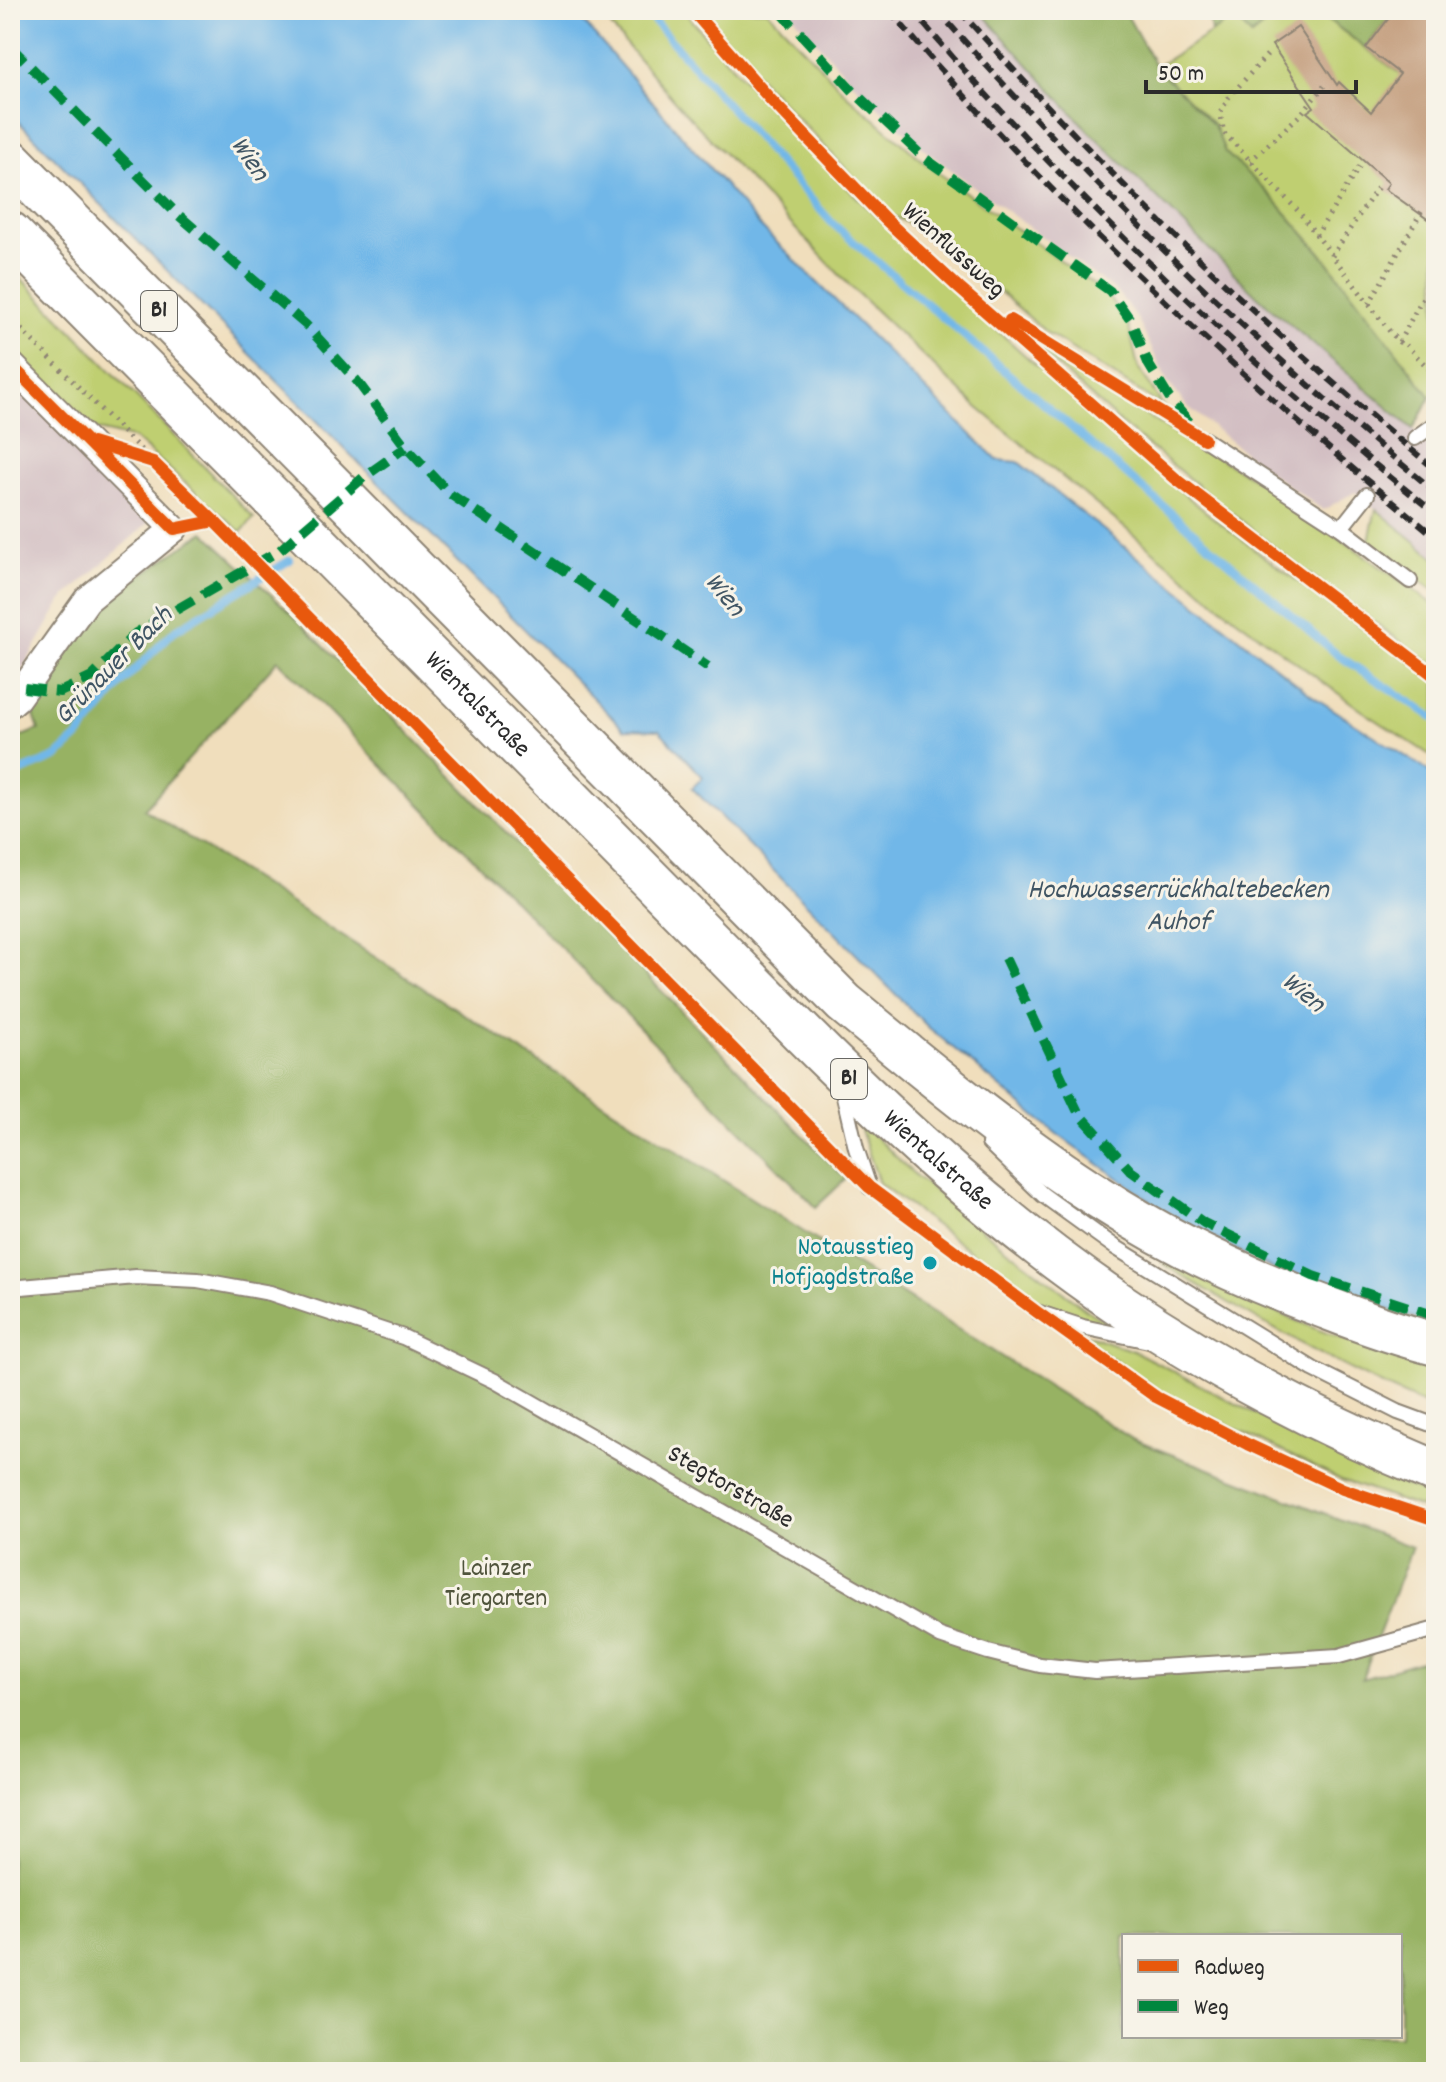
<svg xmlns="http://www.w3.org/2000/svg" width="1446" height="2082" font-family="Dekko,sans-serif">
<style>
.industrial{fill:#d2bec2}
.green{fill:#bfcf71;stroke:#757d4e;stroke-width:2}
.forest{fill:#97b263;stroke:#616e47;stroke-width:2;fill-rule:evenodd}
.water{fill:#71b7e8;stroke:#4e718a;stroke-width:2}
.lines{fill:none;stroke-linecap:round;stroke-linejoin:round}
.stream{stroke:#71b7e8;stroke-width:8}
.building{fill:#c49f7f}
.service-casing{stroke:#8e8474;stroke-width:18}
.minor-casing{stroke:#8e8474;stroke-width:30}
.primary-casing{stroke:#8e8474;stroke-width:46}
.path{stroke:#8e8474;stroke-width:5;stroke-dasharray:2 6;stroke-linecap:butt}
.service{stroke:#fff;stroke-width:14}
.minor{stroke:#fff;stroke-width:26}
.primary{stroke:#fff;stroke-width:42}
.rail{stroke:#2b2b2b;stroke-width:6;stroke-dasharray:12 6;stroke-linecap:butt}
.quiet{stroke:#00873e;stroke-width:10;stroke-dasharray:20 10;stroke-linecap:butt}
.cycleway-casing{stroke:#f7f3e8;stroke-width:17}
.cycleway{stroke:#e8590c;stroke-width:12}
.culture-dot{fill:#0f9aa8;stroke:#f7f3e8;stroke-width:3}
.labels{text-anchor:middle;dominant-baseline:central;stroke-width:6;stroke-linejoin:round;paint-order:stroke}
.shield{fill:#f7f3e8;stroke:#686764;stroke-width:2}
.shield-label{font-size:24px;font-weight:bold;fill:#2b2b2b}
.street-label{font-size:26px;fill:#2b2b2b;stroke:#f7f3e8}
.culture-label{font-size:26px;fill:#0d838f;stroke:#f7f3e8;text-anchor:end}
.park-label{font-size:26px;fill:#50543c;stroke:#f7f3e8}
.water-label{font-size:28px;font-style:italic;fill:#405564;stroke:#f7f3e8}
</style>
<rect width="100%" height="100%" fill="#f7f3e8"/>
<filter id="ink" filterUnits="userSpaceOnUse"><feTurbulence type="fractalNoise" baseFrequency=".0125" numOctaves="2"/><feDisplacementMap in="SourceGraphic" scale="16" xChannelSelector="R" yChannelSelector="G"/><feConvolveMatrix kernelMatrix="1 2 1 2 8 2 1 2 1" color-interpolation-filters="sRGB"/></filter>
<filter id="wash" filterUnits="userSpaceOnUse"><feTurbulence type="fractalNoise" baseFrequency=".006" numOctaves="4" result="noise"/><feDisplacementMap in="SourceGraphic" scale="32" xChannelSelector="R" yChannelSelector="G"/><feGaussianBlur stdDeviation="1.8" result="paint"/><feColorMatrix in="noise" values="0 0 0 0 0 0 0 0 0 0 0 0 0 0 0 0 0 1.4 0 .05"/><feComposite in="paint" operator="in"/></filter>
<g filter="url(#wash)">
<rect width="100%" height="100%" fill="#f0debc"/>
<g class="industrial">
<path d="M788,10H979L1086,128L1258,297L1436,448V559L1355,492L1323,510L1266,470L1186,405L1167,381L1137,318L1118,293L927,152L858,88Z"/>
<path d="M10,380L149,522L62,600L22,670L10,676Z"/>
</g>
<g class="green">
<path d="M597,10H683C789,135 906,249 1028,358C1088,411 1148,465 1211,516C1284,573 1360,626 1436,679V759L1361,710L1234,617L977,407L851,287L678,105Z"/>
<path d="M699,10H767L848,96L925,163L1105,293L1128,323L1138,367L1164,407L1047,333L941,240L889,214L766,85Z"/>
<path d="M1283,10H1315L1400,74L1436,144V395L1431,397L1321,253L1271,196L1225,152L1214,125L1156,67L1236,17L1251,36Z"/>
<path d="M10,267L254,518L241,532L135,439L79,425L10,352Z"/>
<path d="M1027,339L1165,427L1260,482L1436,606V666L1408,647L1285,556L1123,425Z"/>
<path d="M1376,509L1436,559V591L1368,545Z"/>
<path d="M860,1122L917,1177L1000,1244L1091,1313L1115,1328L1044,1306L879,1183L861,1130Z"/>
<path d="M1167,1257C1252,1304 1341,1345 1436,1367V1409C1340,1369 1252,1317 1163,1264Z"/>
<path d="M1065,1327L1136,1352L1343,1459L1436,1498V1513L1341,1480L1161,1392Z"/>
</g>
<g class="forest">
<path d="M979,10H1124L1156,67L1214,125L1225,152L1271,196L1321,253L1431,397L1413,429L1258,297L1086,128Z"/>
<path d="M1208,10H1283L1251,36L1236,17L1211,32Z"/>
<path d="M1315,10H1395L1366,48Z"/>
<path d="M204,532L291,613L846,1179L816,1207L278,660L144,809L810,1236L1134,1440L1412,1547L1362,1679L1436,1656V2072H10V740L39,730L32,710L45,678L100,603ZM1124,1936H1400V2036H1124Z"/>
</g>
<path class="water" d="M10,10H573L761,227L997,460L1018,462L1311,695L1436,776V1325L1283,1275L1170,1215L1057,1134L928,1027L692,788L703,777L659,730L624,729L10,113Z"/>
<g class="lines">
<g class="stream">
<path d="M644,10L833,224L1339,656L1436,719"/>
<path d="M10,776L56,757L78,737L122,683L174,631L290,560"/>
</g>
</g>
<g id="blocks">
<path class="building" d="M1395,10H1436V225L1385,189L1389,183L1307,112L1314,107L1272,45L1298,27L1337,85L1339,82L1371,112L1400,74L1366,48Z"/>
</g>
</g>
<g filter="url(#ink)">
<use href="#blocks" fill-opacity="0" stroke="#8e8474" stroke-width="2"/>
<g class="lines">
<g class="service-casing">
<g id="service">
<path d="M1415,438L1436,423"/>
<path d="M1204,439L1341,528L1410,581"/>
<path d="M1341,528L1367,495"/>
<path d="M842,1088L856,1148L869,1187"/>
<path d="M989,1143L1043,1195L1115,1247L1313,1369L1398,1412L1436,1426"/>
<path d="M10,1288L136,1277L198,1280L270,1293L403,1337L495,1381L940,1636L988,1652L1040,1665L1095,1671L1339,1656L1436,1629"/>
<path d="M1037,1312L1083,1327L1149,1341"/>
</g>
</g>
<g class="minor-casing">
<path id="minor" d="M10,364L174,529L87,600L17,698L10,704"/>
</g>
<g class="primary-casing">
<g id="primary">
<path d="M10,160L844,1003C926,1070 1009,1140 1099,1197C1170,1243 1247,1279 1327,1308C1363,1322 1398,1335 1436,1344"/>
<path id="s1" d="M10,233L803,1034C901,1132 1005,1227 1121,1305C1219,1372 1326,1426 1436,1472"/>
</g>
</g>
<g class="path">
<path d="M1267,55L1229,97L1220,113L1224,133L1299,212L1391,333L1399,342L1404,343L1436,376"/>
<path d="M1250,161L1301,114L1324,86"/>
<path d="M1316,236L1361,164"/>
<path d="M1332,256L1378,187"/>
<path d="M1369,304L1423,209"/>
<path d="M10,318L153,462"/>
<path d="M1399,342L1436,273"/>
<path d="M1430,371L1436,359"/>
<path d="M1436,379L1430,386L1436,399"/>
</g>
<use href="#service" class="service"/>
<use href="#minor" class="minor"/>
<use href="#primary" class="primary"/>
<g class="rail">
<path d="M889,10C1053,203 1238,378 1436,537"/>
<path d="M912,10C1067,193 1249,365 1436,514"/>
<path d="M937,10C1090,184 1255,347 1436,492"/>
<path d="M959,10C1107,175 1264,329 1436,470"/>
</g>
<g class="quiet">
<path d="M779,10L854,92L923,157L1110,291L1131,321L1149,365L1169,398L1191,424"/>
<path d="M10,46L175,212L306,325L357,381L406,447L450,494L708,667"/>
<path d="M24,688L60,692L92,677L136,633L280,550L364,477L406,447"/>
<path d="M1005,958L1078,1112L1131,1171L1204,1223L1313,1276L1436,1316"/>
</g>
<g class="cycleway-casing">
<g id="cycleway">
<path d="M692,10L771,100L885,219L959,288L1175,478L1436,677"/>
<path d="M1010,320L1204,439"/>
<path d="M10,364L174,529L214,521L869,1187L1037,1312L1156,1397L1247,1444L1343,1489L1436,1520"/>
<path d="M92,443L153,462L214,521"/>
</g>
</g>
<use href="#cycleway" class="cycleway"/>
</g>
</g>
<circle class="culture-dot" cx="930" cy="1263" r="8"/>
<g class="labels">
<g class="shield">
<rect x="141" y="291" width="36" height="40" rx="6"/>
<rect x="831" y="1059" width="36" height="40" rx="6"/>
</g>
<g class="shield-label">
<text x="159" y="311">B1</text>
<text x="849" y="1079">B1</text>
</g>
<g class="street-label">
<text transform="translate(953 251) rotate(42)">Wienflussweg</text>
<text stroke="none"><textPath href="#s1" startOffset="664">Wientalstraße</textPath></text>
<text stroke="none"><textPath href="#s1" startOffset="1312">Wientalstraße</textPath></text>
<text transform="translate(730 1488) rotate(30)">Stegtorstraße</text>
</g>
<g class="culture-label">
<text x="914" y="1248">Notausstieg<tspan x="914" dy="30">Hofjagdstraße</tspan></text>
</g>
<g class="park-label">
<text x="496" y="1569">Lainzer<tspan x="496" dy="30">Tiergarten</tspan></text>
</g>
<g class="water-label">
<text transform="translate(248 160) rotate(56)">Wien</text>
<text transform="translate(723 596) rotate(51)">Wien</text>
<text transform="translate(115 667) rotate(-45)">Grünauer Bach</text>
<text x="1178" y="892">Hochwasserrückhaltebecken<tspan x="1178" dy="32">Auhof</tspan></text>
<text transform="translate(1302 994) rotate(40)">Wien</text>
</g>
</g>
<rect width="1446" height="2082" fill="none" stroke="#f7f3e8" stroke-width="40"/>
<rect x="1122" y="1934" width="280" height="104" fill="#f7f3e8" stroke="#a5a39c" stroke-width="2"/>
<rect x="1138" y="1960" width="40" height="12" fill="#e8590c" stroke="#a5a39c" stroke-width="2"/>
<text x="1194" y="1974" font-size="24" fill="#2b2b2b">Radweg</text>
<rect x="1138" y="2000" width="40" height="12" fill="#00873e" stroke="#a5a39c" stroke-width="2"/>
<text x="1194" y="2014" font-size="24" fill="#2b2b2b">Weg</text>
<path d="M1146 80v12h210v-12" fill="none" stroke="#2b2b2b" stroke-width="4"/>
<text x="1158" y="80" font-size="24" fill="#2b2b2b" stroke="#f7f3e8" stroke-width="6" paint-order="stroke">50 m</text>
</svg>
